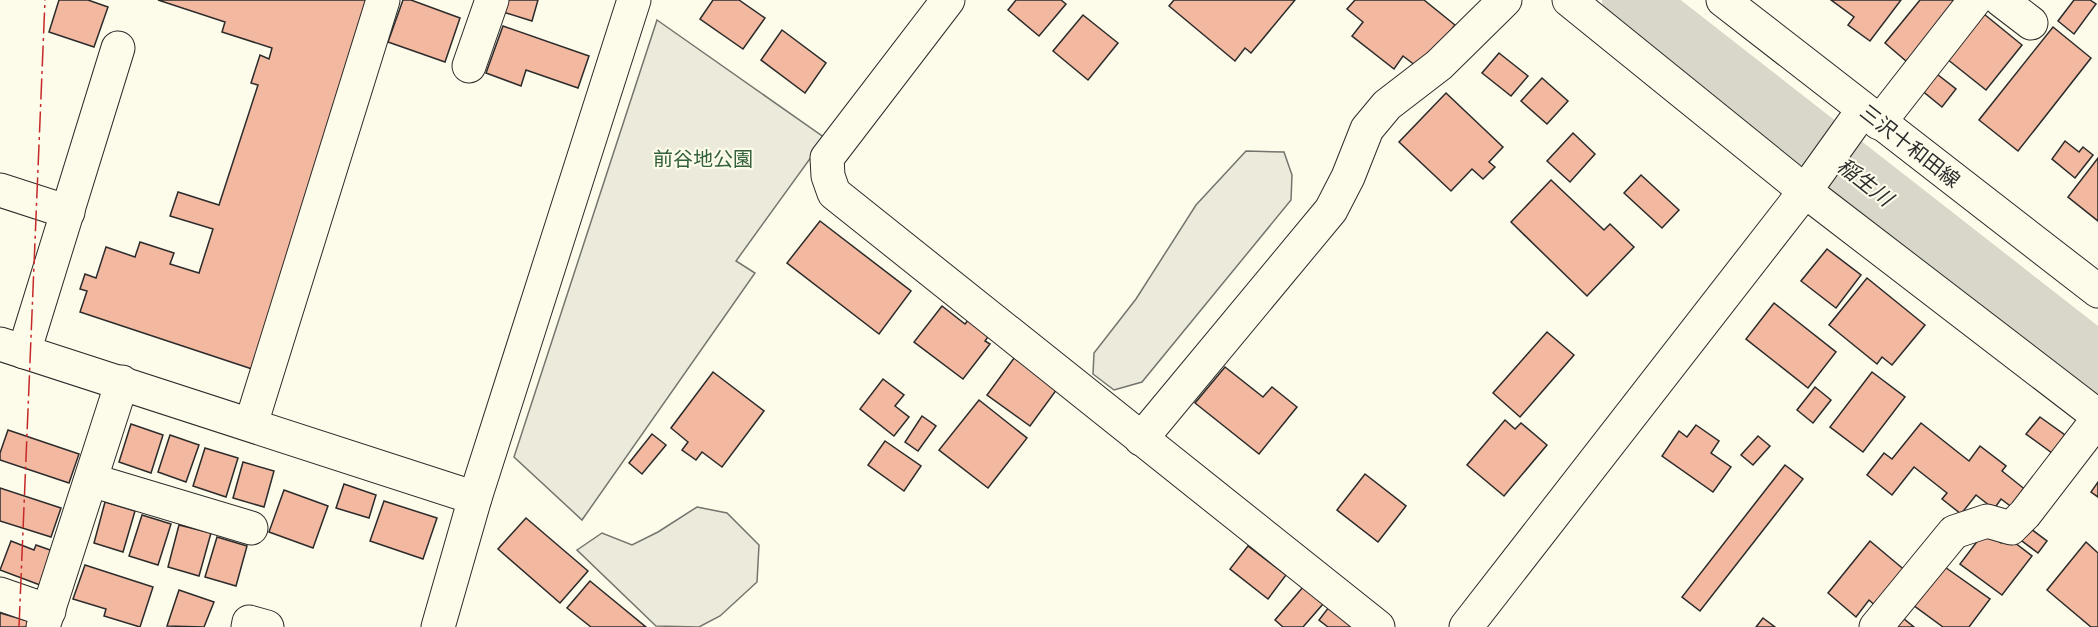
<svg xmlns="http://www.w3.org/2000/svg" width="2098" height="627" font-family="Poppins,'Noto Sans JP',sans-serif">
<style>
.green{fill:#ecebdb;stroke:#74746e;stroke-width:1.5}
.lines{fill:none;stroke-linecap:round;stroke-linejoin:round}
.river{stroke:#d8d7c9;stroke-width:60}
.building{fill:#f2b8a0;stroke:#2b2b2b;stroke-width:1.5}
.minor-casing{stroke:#2b2b2b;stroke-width:35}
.major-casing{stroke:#2b2b2b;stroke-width:35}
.minor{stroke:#fdfbea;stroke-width:33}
.major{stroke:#fdfbea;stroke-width:33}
.power{stroke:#c62828;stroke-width:1.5;stroke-dasharray:21 4.5 3 4.5;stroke-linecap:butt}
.labels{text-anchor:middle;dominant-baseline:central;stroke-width:4.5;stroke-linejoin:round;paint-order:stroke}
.street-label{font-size:20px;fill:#2b2b2b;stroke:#fdfbea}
.park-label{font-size:20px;fill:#34623c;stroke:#fdfbea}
.water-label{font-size:21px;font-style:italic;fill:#2b2b2b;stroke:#fdfbea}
</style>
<rect width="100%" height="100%" fill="#fdfbea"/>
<g class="green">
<path d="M657,20L825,138L736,261L755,273L582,520L514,457Z"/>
<path d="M1246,151L1284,152L1292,175L1291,200L1142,382L1114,390L1093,374L1094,353L1136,299L1196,205Z"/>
<path d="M697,507L727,513L759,545L757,582L720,616L699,627L656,626L577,550L602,533L632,545L658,532Z"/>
</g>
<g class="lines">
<path class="river" d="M1632,0L2098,364"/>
</g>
<g class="building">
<path d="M59,0H88L108,7L94,47L49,32Z"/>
<path d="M158,0H372L252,369L80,312L87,291L80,289L85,274L96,278L106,247L135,257L140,242L174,253L170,264L199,273L213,229L170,216L178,192L219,205L258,85L251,83L260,55L269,59L272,48L222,32L225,22Z"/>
<path d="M403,0H411L460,18L445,62L388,42Z"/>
<path d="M507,0H538L532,21L503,12Z"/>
<path d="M713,0H739L765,18L743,49L700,19Z"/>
<path d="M1016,0H1061L1066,4L1039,36L1008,10Z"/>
<path d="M1174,0H1295L1251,53L1245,48L1235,61L1169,6Z"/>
<path d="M1355,0H1424L1455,25L1420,69L1403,56L1394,69L1352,36L1363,22L1347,9Z"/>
<path d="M1831,0H1901L1870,41L1848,25L1854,17Z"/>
<path d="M1920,0H1952L1960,6L1906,61L1885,43Z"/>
<path d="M2074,0H2090L2096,4L2074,34L2058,21Z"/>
<path d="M1984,14L2022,45L1986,90L1947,59Z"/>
<path d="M1083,15L1118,43L1088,80L1053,51Z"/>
<path d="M503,26L589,56L578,88L526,70L521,86L486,73Z"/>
<path d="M2053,27L2091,58L2018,151L1979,120Z"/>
<path d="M782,30L826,63L805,93L761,60Z"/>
<path d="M1499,53L1528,76L1511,96L1482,73Z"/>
<path d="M1933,71L1956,89L1942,107L1920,89Z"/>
<path d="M1542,78L1568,101L1547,124L1521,101Z"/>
<path d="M1446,93L1503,147L1489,162L1495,167L1483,179L1472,169L1451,191L1399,142Z"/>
<path d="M1573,133L1595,154L1570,182L1547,161Z"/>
<path d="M2065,141L2079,152L2083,147L2093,155L2075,178L2052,159Z"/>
<path d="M2098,158V221L2068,197Z"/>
<path d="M1641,175L1679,210L1662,228L1624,193Z"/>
<path d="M1551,180L1604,230L1610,224L1634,247L1587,296L1511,222Z"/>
<path d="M820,221L911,291L879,334L787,263Z"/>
<path d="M1827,249L1861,275L1836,308L1801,281Z"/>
<path d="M1867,278L1925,325L1892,365L1882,357L1877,364L1829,325Z"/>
<path d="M1774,303L1836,352L1808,388L1746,339Z"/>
<path d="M942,306L965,324L970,318L990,334L985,341L990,344L963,379L914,342Z"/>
<path d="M1547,332L1574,355L1520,417L1493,393Z"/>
<path d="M1017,354L1060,385L1030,426L987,395Z"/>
<path d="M1225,367L1263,397L1272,387L1297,407L1259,454L1195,403Z"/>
<path d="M713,372L764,411L722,467L702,452L696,460L682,450L688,442L671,428Z"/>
<path d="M1872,372L1905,397L1863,452L1830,427Z"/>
<path d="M883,379L904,395L895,406L909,417L894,436L860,409Z"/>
<path d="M1815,387L1831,400L1813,423L1797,410Z"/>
<path d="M979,400L1027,438L988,488L939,450Z"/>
<path d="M922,416L936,426L918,451L905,442Z"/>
<path d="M2040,417L2065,435L2052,453L2026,434Z"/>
<path d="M1505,420L1515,429L1521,423L1547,445L1504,496L1467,465Z"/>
<path d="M1921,423L1969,461L1980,446L2006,466L2002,471L2027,491L2013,508L2001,499L1994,509L1976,495L1961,514L1942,499L1947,493L1914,467L1892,495L1867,475L1884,453L1892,459Z"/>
<path d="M131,424L163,435L151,473L119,462Z"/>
<path d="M1696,425L1719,441L1711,453L1731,467L1713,492L1662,456L1679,431L1687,437Z"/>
<path d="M8,430L79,454L69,483L0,460V453Z"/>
<path d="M652,434L666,445L642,474L629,463Z"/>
<path d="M170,435L199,445L186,482L158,472Z"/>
<path d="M1758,436L1770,446L1753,465L1741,455Z"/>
<path d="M885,441L921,466L904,491L868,465Z"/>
<path d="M205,448L238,458L226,497L193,486Z"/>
<path d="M243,462L274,471L264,507L233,498Z"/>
<path d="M1785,465L1803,479L1700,611L1682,597Z"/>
<path d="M1365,474L1406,506L1378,542L1337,510Z"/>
<path d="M2098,482V497L2091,492Z"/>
<path d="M344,484L376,495L369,518L336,508Z"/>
<path d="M0,488L61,508L51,537L0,521Z"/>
<path d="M284,490L328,506L313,548L269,532Z"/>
<path d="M384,501L437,518L423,559L370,541Z"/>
<path d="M105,502L135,511L123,552L94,543Z"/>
<path d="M142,515L171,524L158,565L129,556Z"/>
<path d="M526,518L588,571L560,603L498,549Z"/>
<path d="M179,525L211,533L199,576L168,567Z"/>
<path d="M2027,526L2047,541L2038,553L2018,538Z"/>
<path d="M1985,531L2001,543L2006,536L2032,556L2002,595L1960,564Z"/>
<path d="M217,537L247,546L236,586L205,577Z"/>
<path d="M11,541L34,550L36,545L53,551L40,585L0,570Z"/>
<path d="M1870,541L1907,572L1878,608L1869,600L1856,617L1828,593Z"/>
<path d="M2086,542L2098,553V627H2091L2047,590Z"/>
<path d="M1248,546L1286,575L1268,599L1230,569Z"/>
<path d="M85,565L153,587L140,627L104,616L106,609L73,599Z"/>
<path d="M1942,565L1990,599L1969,627H1943L1913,605Z"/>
<path d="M590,581L646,627H591L567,608Z"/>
<path d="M1303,587L1323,604L1303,627H1283L1275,620Z"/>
<path d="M179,590L214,602L204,627L167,626Z"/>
<path d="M1329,607L1352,627H1328L1319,620Z"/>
<path d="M0,613L28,621L26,627H0Z"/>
<path d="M1898,614L1914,627H1888Z"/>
<path d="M1763,618L1775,627H1756Z"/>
</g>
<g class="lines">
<g class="minor-casing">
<g id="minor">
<path d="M948,0L827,158L828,176L834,193L1378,627"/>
<path d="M1569,0L1805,191L2098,416"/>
<path d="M2001,0L2031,23"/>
<path d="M469,66L492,0"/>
<path d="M1879,123L1975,0"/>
<path d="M0,190L68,212"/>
<path d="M0,344L475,498"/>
<path d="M24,352L118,48"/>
<path d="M251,424L383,0"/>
<path d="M1141,439L1331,210L1348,177L1367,129L1387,105L1439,65L1505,0"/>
<path d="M91,480L251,528"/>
<path d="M0,594L49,611"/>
<path d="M43,627L122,382"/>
<path d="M248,627L249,622L267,627"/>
<path d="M438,627L475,498L634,0"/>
<path d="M1466,627L1805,191L1863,110"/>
<path d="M1876,627L1954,532L1987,521L2011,528L2025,514L2098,419"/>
</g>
</g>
<g class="major-casing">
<path id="major" d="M1723,0L2098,291"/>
</g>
<use href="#minor" class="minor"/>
<use href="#major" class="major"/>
<path class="power" d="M19,627L45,0"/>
</g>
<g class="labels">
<g class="street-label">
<text transform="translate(1910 146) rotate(38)">三沢十和田線</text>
</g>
<g class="park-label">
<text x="703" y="159">前谷地公園</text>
</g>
<g class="water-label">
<text transform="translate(1865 182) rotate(38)">稲生川</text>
</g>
</g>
</svg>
